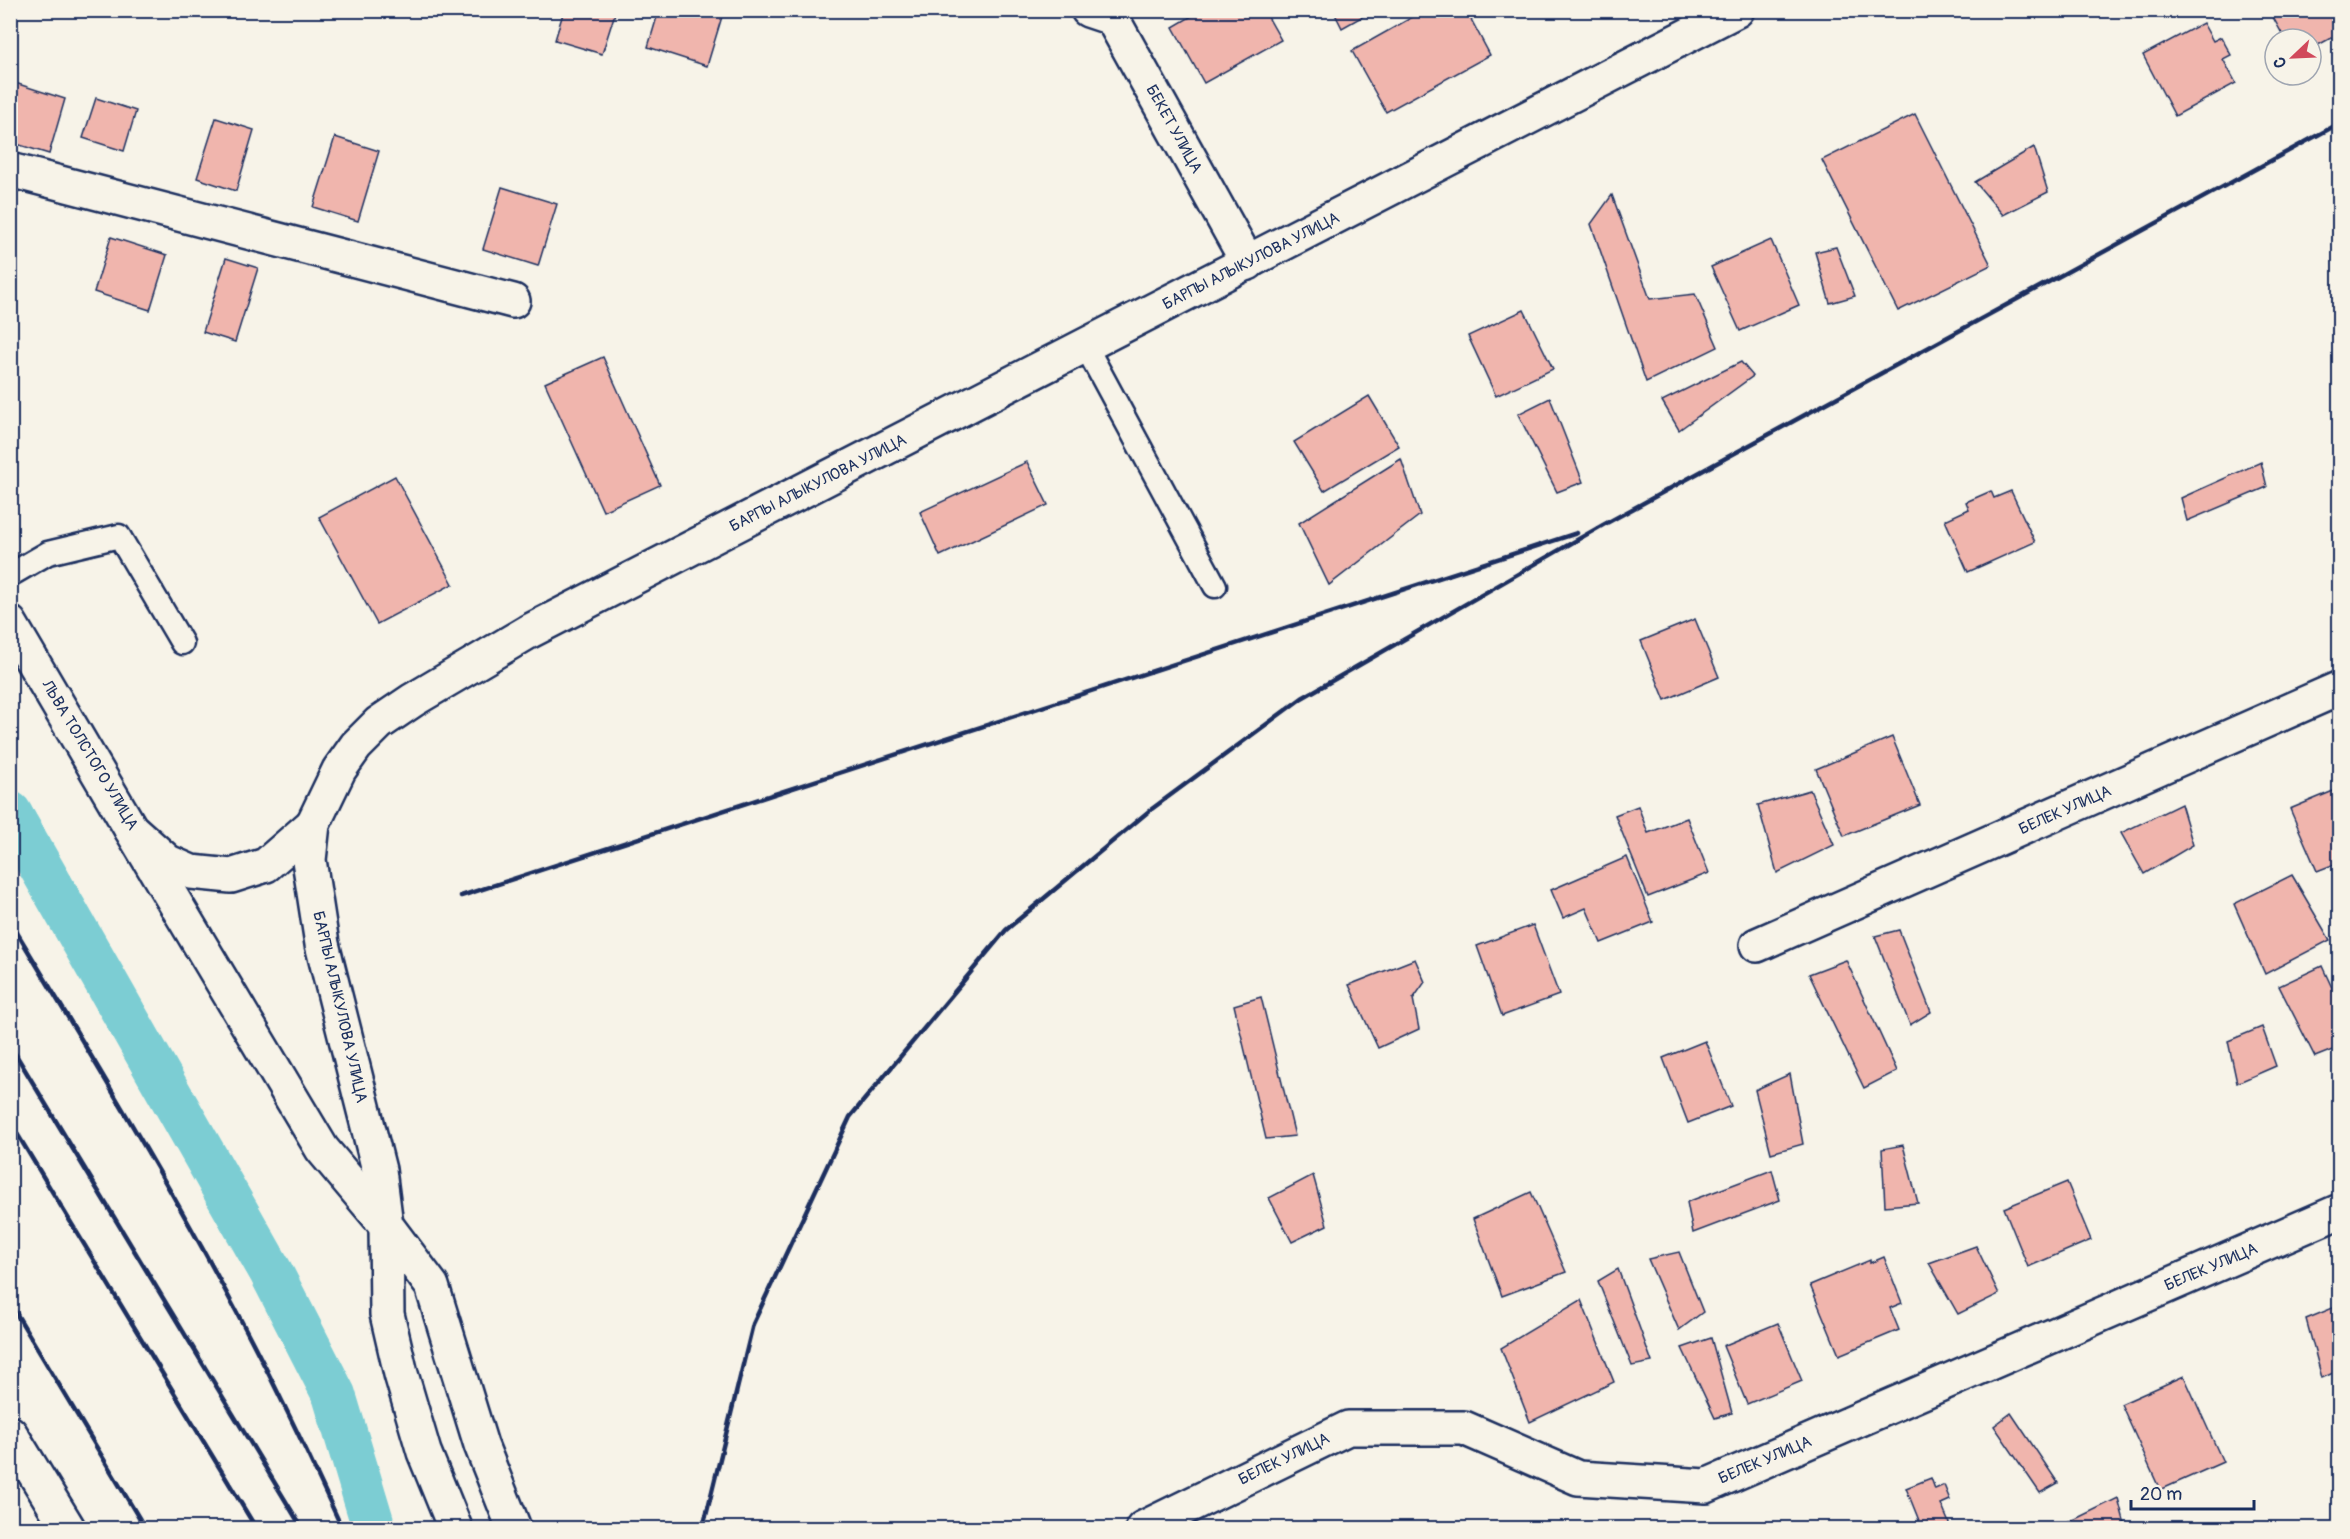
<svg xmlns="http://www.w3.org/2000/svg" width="2350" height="1539" font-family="Pangolin,sans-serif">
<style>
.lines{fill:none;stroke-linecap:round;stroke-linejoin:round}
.canal{stroke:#7ccdd3;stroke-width:44}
.building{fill:#f0b5ad;stroke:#1b2f5e;stroke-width:1.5}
.service-casing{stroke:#1b2f5e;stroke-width:27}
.minor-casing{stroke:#1b2f5e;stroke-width:38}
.primary-casing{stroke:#1b2f5e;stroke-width:38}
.service{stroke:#f7f3e8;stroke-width:22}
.minor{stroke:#f7f3e8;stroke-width:33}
.primary{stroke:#f7f3e8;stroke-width:33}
.rail{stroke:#1b2f5e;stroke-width:4.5}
.labels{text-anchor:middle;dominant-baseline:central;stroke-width:4.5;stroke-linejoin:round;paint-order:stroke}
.street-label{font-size:16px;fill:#1b2f5e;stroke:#f7f3e8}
</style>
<rect width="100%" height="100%" fill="#f7f3e8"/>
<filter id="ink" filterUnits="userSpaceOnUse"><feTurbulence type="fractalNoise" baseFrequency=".0167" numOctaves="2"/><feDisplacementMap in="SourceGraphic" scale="12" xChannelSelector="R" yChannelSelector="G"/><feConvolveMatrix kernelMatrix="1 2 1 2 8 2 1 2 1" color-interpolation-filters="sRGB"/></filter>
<g filter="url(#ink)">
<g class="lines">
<path class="canal" d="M10,813L271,1272L334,1395L374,1528"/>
</g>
<g class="building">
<path d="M564,10H616L602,54L555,40Z"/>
<path d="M659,10H724L707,66L648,47Z"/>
<path d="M1202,10H1264L1281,40L1204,83L1173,27Z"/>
<path d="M1333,10H1374L1342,28Z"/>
<path d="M1425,10H1466L1490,55L1386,112L1352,51Z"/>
<path d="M2269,10H2340V33L2311,49V39H2285Z"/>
<path d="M2203,23L2213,41L2221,37L2231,55L2223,59L2236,83L2175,116L2143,55Z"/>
<path d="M12,82L65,99L49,154L10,142Z"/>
<path d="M96,98L136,111L124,151L83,138Z"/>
<path d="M1915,114L1991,265L1898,311L1822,160Z"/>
<path d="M216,118L254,130L236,191L197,178Z"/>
<path d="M335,137L379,151L358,221L313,207Z"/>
<path d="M2034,147L2048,192L2003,215L1975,182Z"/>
<path d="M502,187L557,204L538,266L483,249Z"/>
<path d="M1612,195L1650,299L1695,294L1718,347L1646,382L1591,224Z"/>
<path d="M111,237L167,255L150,310L94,292Z"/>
<path d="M1771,240L1799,305L1740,331L1711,267Z"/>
<path d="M1836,247L1855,296L1830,303L1815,252Z"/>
<path d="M226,258L258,268L235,342L203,332Z"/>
<path d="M1524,310L1553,369L1496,396L1468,336Z"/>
<path d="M603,357L660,485L603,511L545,383Z"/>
<path d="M1741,362L1753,376L1679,430L1662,401Z"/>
<path d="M1369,396L1399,446L1324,491L1294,442Z"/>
<path d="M1550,398L1583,482L1557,492L1518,414Z"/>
<path d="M1401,459L1420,515L1329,585L1299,523Z"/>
<path d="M1027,462L1048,505L940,556L920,512Z"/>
<path d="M2261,462L2267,487L2187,521L2181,498Z"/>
<path d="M395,476L453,584L377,624L319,517Z"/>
<path d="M1991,491L1994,498L2011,491L2035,542L1968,572L1945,520L1969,509L1966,502Z"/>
<path d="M1695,619L1719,677L1665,700L1641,641Z"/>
<path d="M1892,737L1920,805L1844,836L1816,769Z"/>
<path d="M2338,789L2340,793V862L2317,871L2290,809Z"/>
<path d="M1810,790L1834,845L1777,873L1758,805Z"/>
<path d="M2181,804L2193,845L2144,874L2121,833Z"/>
<path d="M1638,806L1648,833L1687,818L1709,873L1648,897L1615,815Z"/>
<path d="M1627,857L1653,922L1601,943L1586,908L1563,918L1551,890Z"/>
<path d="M2292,875L2330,940L2265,974L2234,904Z"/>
<path d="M1533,925L1559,995L1502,1016L1477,946Z"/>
<path d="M1899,930L1931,1012L1910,1025L1875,936Z"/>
<path d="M1415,959L1425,982L1413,999L1419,1029L1378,1048L1349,985Z"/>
<path d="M1846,960L1897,1071L1864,1088L1809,974Z"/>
<path d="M2322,966L2340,1005V1047L2315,1057L2279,986Z"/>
<path d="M1261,997L1295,1136L1266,1139L1234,1005Z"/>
<path d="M2262,1027L2276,1066L2237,1083L2228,1041Z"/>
<path d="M1705,1041L1731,1106L1688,1123L1663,1058Z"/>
<path d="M1790,1074L1803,1144L1771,1153L1755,1090Z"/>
<path d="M1903,1145L1918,1203L1885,1206L1882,1149Z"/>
<path d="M1772,1170L1780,1200L1693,1233L1687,1202Z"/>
<path d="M1313,1175L1327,1225L1292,1242L1269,1198Z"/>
<path d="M2067,1182L2091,1240L2028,1267L2004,1208Z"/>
<path d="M1531,1192L1566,1272L1502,1296L1473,1219Z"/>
<path d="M1976,1246L1999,1294L1958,1314L1929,1263Z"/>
<path d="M1679,1252L1703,1312L1679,1330L1648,1259Z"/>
<path d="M1884,1257L1902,1303L1890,1308L1899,1330L1839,1355L1810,1285L1870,1260V1263Z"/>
<path d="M1618,1269L1652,1362L1632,1366L1598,1281Z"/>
<path d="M1581,1300L1614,1382L1530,1422L1501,1348Z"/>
<path d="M2340,1305V1370L2322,1378L2306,1319Z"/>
<path d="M1778,1323L1802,1381L1747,1404L1723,1346Z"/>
<path d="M1711,1338L1732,1413L1715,1418L1682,1348Z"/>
<path d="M2184,1376L2223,1462L2160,1490L2121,1404Z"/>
<path d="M2011,1413L2058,1483L2040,1493L1994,1426Z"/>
<path d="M1931,1478L1935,1489L1944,1485L1950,1500L1941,1504L1951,1528H1922L1906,1488Z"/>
<path d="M2118,1498L2126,1528H2057Z"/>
</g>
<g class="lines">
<g class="service-casing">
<g id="service">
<path d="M1085,345L1215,586"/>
<path d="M10,575L48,553L119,536L182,643"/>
</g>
</g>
<g class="minor-casing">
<g id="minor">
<path d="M1088,10L1112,18L1248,263"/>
<path d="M10,170L513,301"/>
<path d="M1757,945L2340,688"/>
<path d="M10,1433L68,1528"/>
<path d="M1143,1528L1348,1428H1464L1578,1478L1706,1486L2340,1211"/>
</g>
</g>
<g class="primary-casing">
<g id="primary">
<path d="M10,623L131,829L168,862L191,872L231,876L266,865L313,824"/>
<path d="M131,829L322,1149L386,1225L432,1286L481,1445L514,1528"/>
<path d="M455,1528L424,1452L401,1374L387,1314L386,1225L379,1170L322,944L309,860L313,824L339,770L356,746L379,723L413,700L528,632L1737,10"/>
</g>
</g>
<use href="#service" class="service"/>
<use href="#minor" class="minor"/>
<use href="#primary" class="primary"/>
<g class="rail">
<path d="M461,896L1577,533"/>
<path d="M10,921C106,1080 203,1239 284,1405C304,1445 323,1487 342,1528"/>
<path d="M10,1045L302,1528"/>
<path d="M10,1122L256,1528"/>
<path d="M10,1303L145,1528"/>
<path d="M703,1528L753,1324L850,1117L1006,930L1149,811L1302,698L1603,525L2340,123"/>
</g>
</g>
</g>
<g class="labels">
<g class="street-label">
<text transform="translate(1174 129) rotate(61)">БЕКЕТ УЛИЦА</text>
<text transform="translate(1251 261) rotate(-27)">БАРПЫ АЛЫКУЛОВА УЛИЦА</text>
<text transform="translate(818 483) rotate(-27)">БАРПЫ АЛЫКУЛОВА УЛИЦА</text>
<text transform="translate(90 755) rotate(59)">ЛЬВА ТОЛСТОГО УЛИЦА</text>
<text transform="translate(2065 810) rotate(-24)">БЕЛЕК УЛИЦА</text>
<text transform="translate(340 1007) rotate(77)">БАРПЫ АЛЫКУЛОВА УЛИЦА</text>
<text transform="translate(2211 1267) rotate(-23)">БЕЛЕК УЛИЦА</text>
<text transform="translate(1284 1459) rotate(-26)">БЕЛЕК УЛИЦА</text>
<text transform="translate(1765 1460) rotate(-23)">БЕЛЕК УЛИЦА</text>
</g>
</g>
<rect width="2350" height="1539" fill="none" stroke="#f7f3e8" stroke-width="36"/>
<rect x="18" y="18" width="2314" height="1503" fill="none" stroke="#1b2f5e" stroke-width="2" filter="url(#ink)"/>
<g transform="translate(2293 57) rotate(247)"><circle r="28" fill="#f7f3e8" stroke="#9fa5b1" stroke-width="1.5"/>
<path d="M0-4.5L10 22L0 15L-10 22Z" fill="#d1495b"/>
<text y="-9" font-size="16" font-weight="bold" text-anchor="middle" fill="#1b2f5e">С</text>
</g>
<path d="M2131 1500v9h123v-9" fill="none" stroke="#1b2f5e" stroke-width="3"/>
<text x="2140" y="1500" font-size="18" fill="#1b2f5e" stroke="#f7f3e8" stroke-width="4.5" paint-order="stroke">20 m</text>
</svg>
